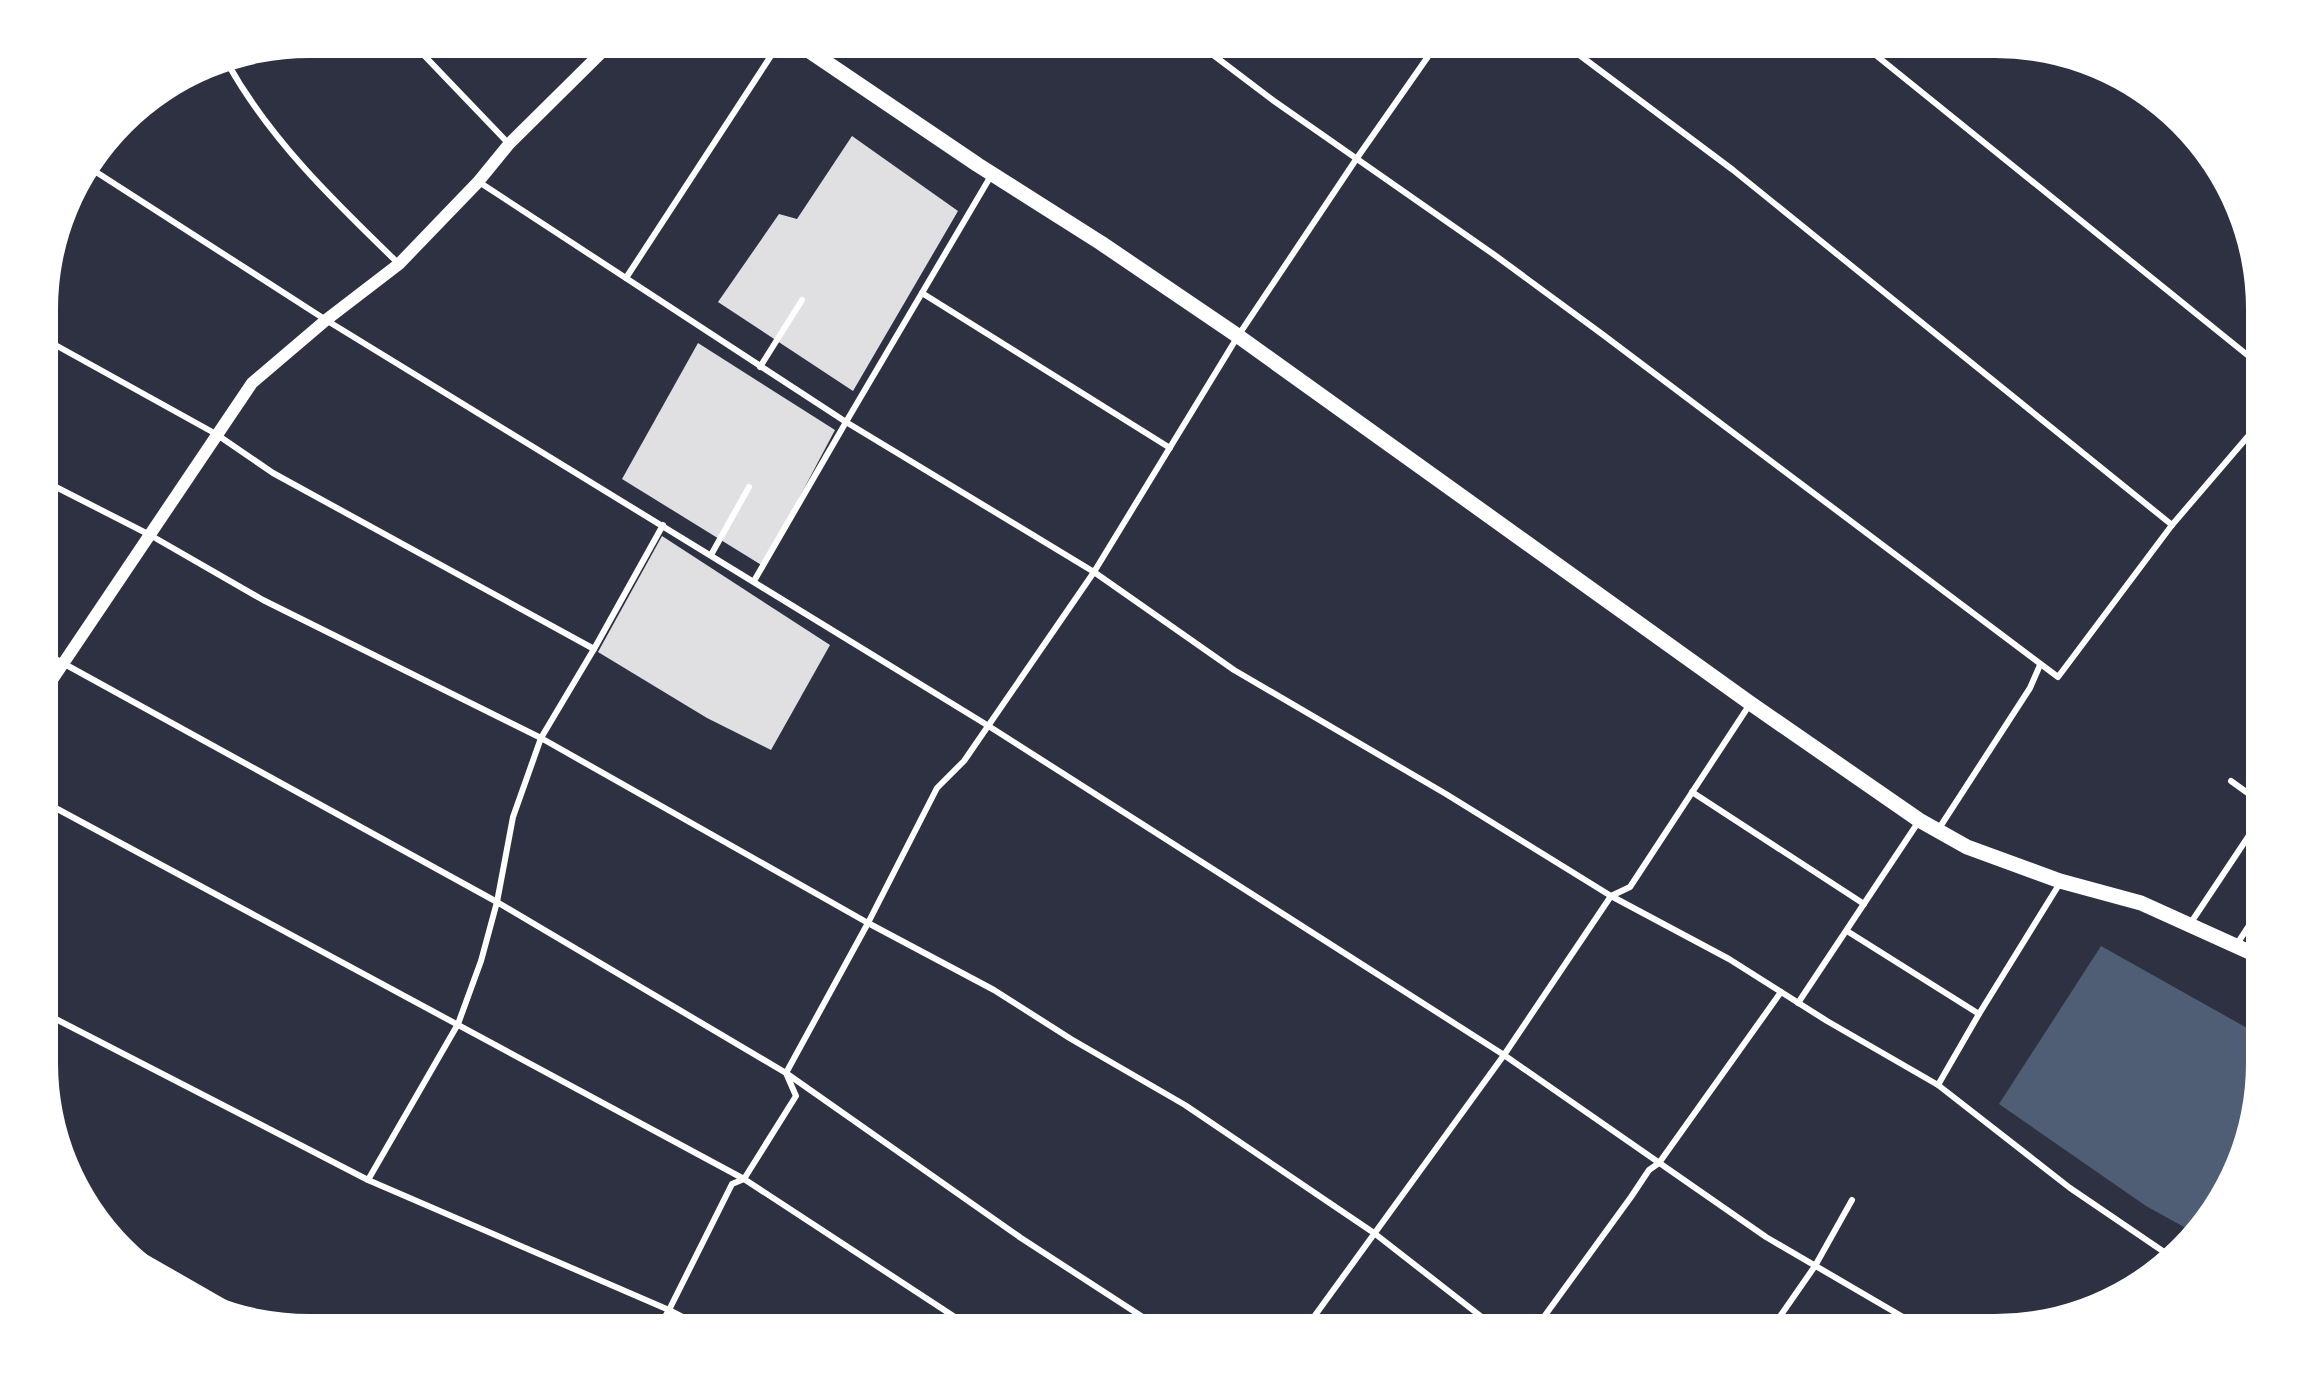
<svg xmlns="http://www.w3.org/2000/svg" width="2305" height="1373" font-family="'Noto Sans',sans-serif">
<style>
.water{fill:#4f5d75}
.building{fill:#e0e0e3}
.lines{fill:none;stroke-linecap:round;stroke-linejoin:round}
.minor{stroke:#fff;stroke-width:6}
.secondary{stroke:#fff;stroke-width:12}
.primary{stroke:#fff;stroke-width:15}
</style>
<rect width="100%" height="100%" fill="#2d3142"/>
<path class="water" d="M2101,946L2256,1033V1080L2222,1194L2193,1232L2146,1206L1999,1104Z"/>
<g class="building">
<path d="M852,136L958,211L853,391L718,302L779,214L797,219Z"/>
<path d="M698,343L835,430L763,566L622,479Z"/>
<path d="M662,536L830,645L771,750L707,718L598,652Z"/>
</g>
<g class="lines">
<g class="minor">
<path d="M417,48L509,144"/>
<path d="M1204,48L1274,101L1496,256L1602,334L2058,677L2172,525L2256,427"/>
<path d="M1570,48L1733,170L2172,525"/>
<path d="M1867,48L2256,362"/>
<path d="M228,64C271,141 336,203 399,264"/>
<path d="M93,170L326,320L987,725L1504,1055L1766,1237L1915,1324"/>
<path d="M992,174L846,422L1094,572L1234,670L1446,794L1611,896L1729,959L1827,1021L1938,1085L2070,1188L2170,1256"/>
<path d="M479,182L846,422L754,581"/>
<path d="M626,278L776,48"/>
<path d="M922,293L1170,448"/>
<path d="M50,342L216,434L273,473L594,649L541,738L513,817L497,902L481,961L458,1024L368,1180L669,1310L660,1325"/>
<path d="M760,367L802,300"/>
<path d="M50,484L150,535L263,600L541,738L868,923L994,990L1071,1039L1185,1105L1374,1233L1492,1325"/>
<path d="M711,555L749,487"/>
<path d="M594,649L663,525"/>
<path d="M50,656L497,902L786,1073L1021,1238L1155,1325"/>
<path d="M2231,781L2256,799"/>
<path d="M1692,792L1864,904"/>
<path d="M50,805L744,1179L967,1325"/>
<path d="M1938,830L2030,688L2040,665"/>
<path d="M2190,924L2256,825"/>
<path d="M1847,931L1979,1014"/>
<path d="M2237,944L2256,915"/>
<path d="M1798,1003L1919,821"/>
<path d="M50,1016L368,1180"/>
<path d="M1938,1085L1979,1014L2060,883"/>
<path d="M140,1254L250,1317"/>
<path d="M698,1325L669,1310L732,1184L744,1179L796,1096L786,1073L868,923L937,788L964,761L1094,572L1238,336L1357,158L1434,48"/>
<path d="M1308,1325L1504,1055L1611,896L1630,887L1750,704"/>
<path d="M1538,1325L1631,1197L1649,1170L1659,1163L1781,992"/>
<path d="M1774,1325L1815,1266L1852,1200"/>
</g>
<path class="secondary" d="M50,683L252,383L326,320L399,264L478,182L509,144L606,48"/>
<path class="primary" d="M805,48L978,165L1101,243L1238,336L1750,703L1919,820L1967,847L2060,881L2141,903L2256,955"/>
</g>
<path d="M0 0H2305V1373H0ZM309 58H1995A251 251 0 0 1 2246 309V1063A251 251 0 0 1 1995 1314H309A251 251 0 0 1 58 1063V309A251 251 0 0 1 309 58Z" fill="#fff" fill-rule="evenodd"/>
</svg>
